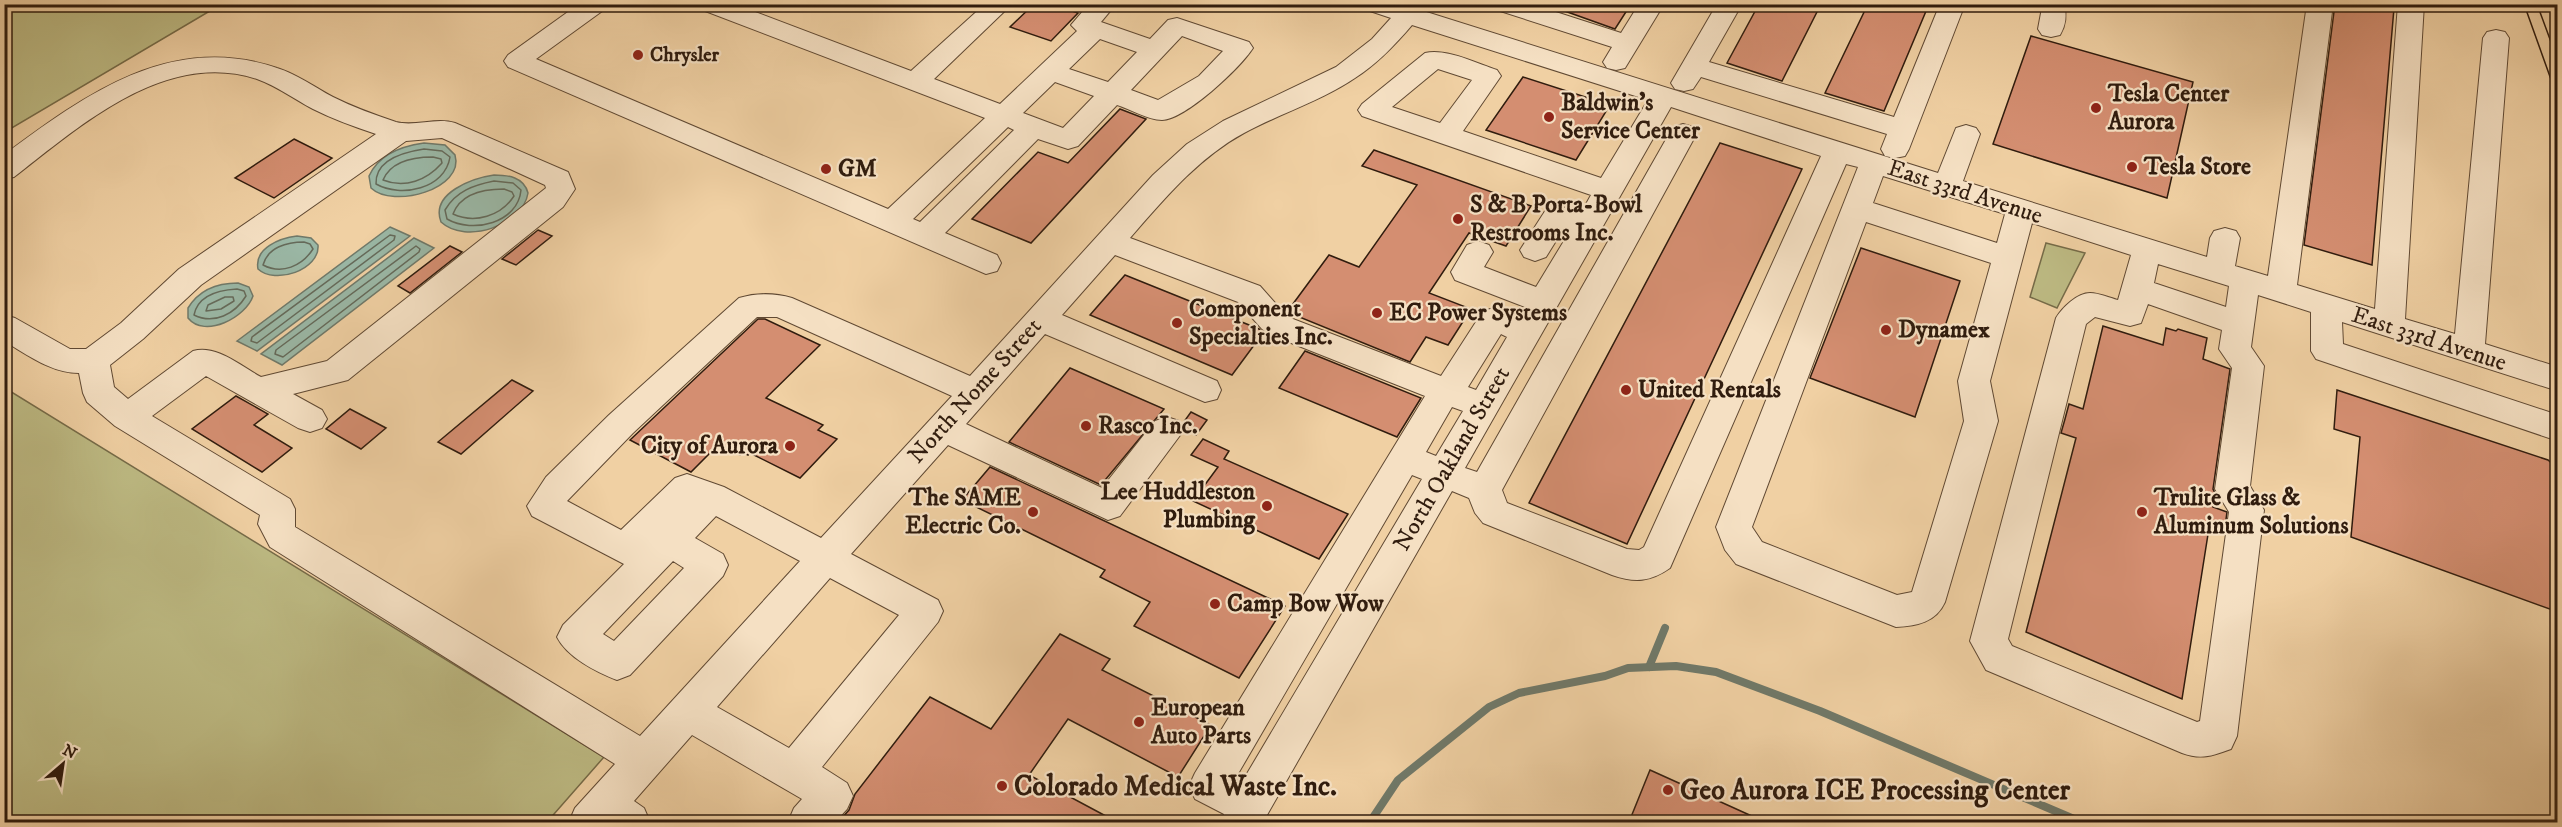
<svg xmlns="http://www.w3.org/2000/svg" width="2562" height="827" font-family="'IM FELL DW Pica',serif">
<style>
.green{fill:#bdba83;stroke:#766b48;stroke-width:1.5}
.water{fill:#9ab7a5;stroke:#707969;stroke-width:1.5}
.lines{fill:none;stroke-linecap:round;stroke-linejoin:round}
.shore{stroke:#656a5a;stroke-width:1.5}
.stream{stroke:#707969;stroke-width:8}
.building{fill:#d48e71;stroke:#301c0e;stroke-width:1.5}
.minor-casing{stroke:#604933;stroke-width:2}
.minor{fill:#f5e0c3;fill-rule:evenodd}
.tram{stroke:#301c0e;stroke-width:1.5}
.poi-dot{fill:#8f2418;stroke:#f5e0c3;stroke-width:2}
.labels{text-anchor:middle;dominant-baseline:central;stroke-width:4.5;stroke-linejoin:round;paint-order:stroke}
.far-poi-label{font-size:20px;font-weight:bold;fill:#301c0e;stroke:#f5e0c3;text-anchor:start}
.poi-label{font-size:24px;font-weight:bold;fill:#301c0e;stroke:#f5e0c3;text-anchor:start}
.street-label{font-size:24px;fill:#301c0e;stroke:#f5e0c3}
.near-poi-label{font-size:28px;font-weight:bold;fill:#301c0e;stroke:#f5e0c3;text-anchor:start}
</style>
<rect width="100%" height="100%" fill="#f0d0a3"/>
<filter id="stains"><feTurbulence type="fractalNoise" baseFrequency=".00333" numOctaves="4"/><feColorMatrix values="0 0 0 0 .2 0 0 0 0 .09 0 0 0 0 .02 0 0 0 .5 -.17"/></filter>
<radialGradient id="worn" r=".72"><stop offset=".6" stop-color="#630" stop-opacity="0"/><stop offset="1" stop-color="#630" stop-opacity=".3"/></radialGradient>
<g class="green">
<path d="M5,4H220V5L5,132Z"/>
<path d="M2046,243L2085,253L2057,308L2030,297Z"/>
<path d="M4,388H5L604,757L547,822H5Z"/>
</g>
<g class="water">
<path d="M424,143L445,145L455,155C465,189 393,209 371,188L369,176C379,154 402,146 424,143Z"/>
<path d="M494,175C508,175 524,177 528,193C523,225 466,245 441,222C430,193 473,178 494,175Z"/>
<path d="M390,227L410,236L257,351L237,341Z"/>
<path d="M297,236L311,238L318,245C320,270 275,285 258,269C254,248 280,238 297,236Z"/>
<path d="M414,238L434,248L282,365L261,354Z"/>
<path d="M238,283L249,287L253,296C246,317 205,339 188,318V308C199,290 218,283 238,283Z"/>
</g>
<g class="lines">
<g class="shore">
<path d="M424,149L442,151L450,157C445,189 401,198 376,184C375,159 404,152 424,149Z"/>
<path d="M433,157L441,159L442,163C427,180 405,189 383,180C391,161 414,157 433,157Z"/>
<path d="M494,181L513,183L521,190C518,223 473,234 447,219L445,210C456,191 474,185 494,181Z"/>
<path d="M504,189L512,192L514,196C501,216 475,224 453,214C461,193 484,189 504,189Z"/>
<path d="M390,235L395,236L394,240L257,343L251,341L252,337Z"/>
<path d="M304,242L310,244L313,249C302,266 282,275 263,265C268,247 287,242 304,242Z"/>
<path d="M416,246L420,249L419,252L283,357L275,354L276,350Z"/>
<path d="M237,289L244,291L246,296C235,314 214,325 194,315C198,295 219,290 237,289Z"/>
<path d="M225,297H233L234,301L221,309L206,311L208,305Z"/>
</g>
<g class="stream">
<path d="M1649,667L1665,628"/>
<path d="M1370,822L1398,780L1489,707L1519,693L1605,676L1628,668L1676,666L1716,672L1820,711L2081,822"/>
</g>
</g>
<g class="building">
<path d="M1034,4H1052L1078,13L1051,41L1010,27Z"/>
<path d="M1545,4H1631L1615,29Z"/>
<path d="M1759,4H1821L1782,81L1727,63Z"/>
<path d="M1868,4H1929L1884,111L1825,93Z"/>
<path d="M2335,4H2379L2394,8L2372,265L2304,245Z"/>
<path d="M2031,36L2193,82L2167,198L1993,144Z"/>
<path d="M1523,77L1610,105L1576,160L1486,130Z"/>
<path d="M1120,109L1146,119L1031,243L972,219L1038,152L1068,163Z"/>
<path d="M294,139L332,158L274,198L235,178Z"/>
<path d="M1720,143L1802,169L1627,544L1529,503Z"/>
<path d="M1374,150L1531,206L1506,246L1469,233L1429,293L1471,309L1448,345L1426,337L1410,362L1287,312L1329,255L1359,267L1417,185L1362,166Z"/>
<path d="M538,230L552,236L516,265L502,259Z"/>
<path d="M450,246L462,252L410,293L398,286Z"/>
<path d="M1861,248L1960,281L1915,417L1810,378Z"/>
<path d="M1125,275L1259,329L1263,333L1232,375L1090,315Z"/>
<path d="M758,319H765L820,345L766,398L823,425L818,430L837,439L800,478L750,453L748,455L742,452L740,455L719,444L691,472L630,440Z"/>
<path d="M2103,326L2163,345L2166,328L2176,331L2178,329L2207,338L2203,359L2230,369L2213,489L2215,493L2213,507L2227,512L2224,534L2209,528L2182,699L2026,632L2076,438L2061,433L2065,419L2069,404L2083,409Z"/>
<path d="M1305,351L1421,398L1397,437L1279,388Z"/>
<path d="M1070,368L1164,409L1101,485L1009,442Z"/>
<path d="M512,380L533,391L461,454L438,442Z"/>
<path d="M2337,390L2548,460L2558,469V612L2351,537L2360,437L2334,429Z"/>
<path d="M236,396L268,414L254,425L292,448L262,472L192,429Z"/>
<path d="M350,409L386,428L361,449L326,429Z"/>
<path d="M1191,412L1207,420L1196,435L1186,430L1183,423Z"/>
<path d="M1203,439L1229,451L1224,459L1348,514L1319,559L1193,501L1218,467L1191,455Z"/>
<path d="M990,467L1285,606L1239,678L1134,626L1150,602L1100,577L1105,570L962,500Z"/>
<path d="M1060,634L1110,659L1102,670L1211,725L1178,777L1068,719L1029,775L1117,822H838L849,810L855,794L930,697L991,729Z"/>
<path d="M1650,770L1765,822H1629Z"/>
</g>
<g class="lines">
<g class="minor-casing">
<g id="minor">
<path d="M579,4H608L605,9L536,59L888,209L985,118L700,9L697,4H734L911,71L985,4H1012L934,79L1000,104L1077,31L1071,25L1089,4H1116L1101,22L1150,39L1168,20L1177,18L1249,42L1253,48C1240,68 1186,119 1162,120C1148,120 1130,109 1117,105L1078,146L1068,149L1038,139L945,233L997,255L1001,263L997,271L986,274L508,67L504,61L508,55ZM1182,36L1223,51L1199,76L1158,100L1131,90ZM1100,39L1137,52L1108,82L1069,69ZM1055,82L1094,96L1063,128L1023,113ZM1008,127L1014,130L920,222L913,219Z"/>
<path d="M1361,4H1401L1938,173L1956,128L1966,125L1976,128L1980,134L1963,181L2207,257L2210,238L2214,231L2225,228L2236,231L2240,238L2235,266L2268,276L2307,4H2333L2297,285L2375,309L2398,4H2424L2405,319L2455,334L2483,38L2487,32L2496,30L2505,32L2509,38L2485,344L2558,367V391L2342,322L2343,344L2558,415V441L2316,359L2311,351V312L2258,295L2251,347L2264,366L2250,486L2264,510L2237,736L2231,749C2212,756 2201,760 2182,753L1986,670L1970,641L2056,318C2062,308 2077,293 2090,293C2099,293 2110,298 2118,300L2131,255L2032,223L1990,381L1998,421L1945,602C1936,622 1917,626 1896,627L1736,564L1725,550L1716,527L1858,167L1846,164L1670,568C1650,582 1635,583 1612,575L1483,523L1475,513L1469,498L1452,491L1263,822H1221L1224,814L1195,799L1189,786L1195,773L1425,396L1271,335L1262,329L1238,302L1115,255L1062,315L1217,381L1221,390L1217,399L1205,402L1045,334L966,424L1102,488L1155,421L1167,417L1179,421L1184,430L1120,516L1108,520L948,445L851,554L938,600L943,611L938,622L822,767L847,783L853,796L847,809L835,822H788L794,808L802,799L692,735L634,801L644,808L650,822H569L575,808L615,764L270,547L258,524L260,515L115,426L87,402L83,393L79,373C51,373 28,355 4,341V315L15,318L70,349H86L121,323L179,269L376,134C355,127 333,119 313,109C294,99 277,86 257,79C166,49 81,125 14,177L4,179V155C86,94 171,32 277,68C297,74 314,87 333,97C353,107 375,115 396,122C415,127 436,117 455,123L568,172L575,189L563,207L348,380L293,394L322,410L327,419L322,428L310,432L298,428L206,376L152,416L290,499L295,509V527L640,736L800,561L716,516L695,538L723,554L728,565L723,576L630,675L617,680C596,672 567,657 557,637L563,625L624,564L532,516L527,506L546,477L609,415L739,298C756,293 775,293 792,298L970,376L1153,175L1187,144L1223,121L1336,67L1372,39L1391,18L1364,9ZM1412,25L1648,100L1601,178L1463,131L1501,76L1497,70C1476,63 1446,48 1425,53L1362,104L1358,110L1362,116L1591,195L1581,213L1557,205L1547,208L1520,250L1524,257L1535,261L1546,257L1564,228L1570,231L1536,287L1484,267L1493,252L1489,245L1478,241L1467,245L1451,272L1455,280L1525,307L1519,316L1494,308L1483,311L1441,376L1293,319L1284,313L1260,286L1130,238C1164,199 1198,158 1244,133C1279,114 1323,100 1355,78C1378,63 1395,45 1412,25ZM1438,69L1472,80L1440,123L1392,107ZM1671,107L1821,156L1644,547L1639,550L1627,549L1507,503L1502,490L1697,133L1693,127L1683,124L1673,127L1477,472L1465,468ZM442,138L545,185L546,188L327,361L261,377C241,366 216,344 193,351L128,399L114,387L110,365L143,339L201,285L406,141ZM1883,176L2005,214L1997,243L1873,203ZM1866,222L1991,263L1958,381L1964,421L1912,592L1897,595L1762,542L1752,527ZM2158,264L2229,286L2226,307L2154,283ZM2148,304L2222,330L2219,349L2232,368L2215,489L2229,512L2200,721L2197,722L2012,646L2008,639L2086,324L2095,317L2130,326L2141,323ZM757,317H777L952,396L821,538L724,487L687,474L675,478L621,530L567,501L633,433ZM1501,334L1507,337L1476,390L1468,387ZM1452,407L1463,411L1436,456L1426,452ZM1412,475L1422,479L1242,782L1235,779ZM673,561L684,568L614,641L603,634ZM830,578L899,615L789,748L717,707Z"/>
<path d="M1491,4H1531L1621,33L1639,4H1664L1625,68L1616,70L1607,68L1603,62L1612,47L1494,9Z"/>
<path d="M1717,4H1742L1709,62L1894,117L1940,4H1965L1909,149L1905,156L1895,158L1885,156L1881,149L1887,134L1701,77L1693,89L1684,91L1675,89L1671,83Z"/>
<path d="M2039,4H2064C2067,15 2066,25 2060,35L2051,37L2042,35L2038,29L2041,13Z"/>
</g>
</g>
<use href="#minor" class="minor"/>
<g class="tram">
<path d="M2524,4L2558,99"/>
<path d="M2537,4L2558,61"/>
</g>
</g>
<g class="poi-dot">
<circle cx="638" cy="55" r="6"/>
<circle cx="2096" cy="108" r="6"/>
<circle cx="1549" cy="117" r="6"/>
<circle cx="2132" cy="167" r="6"/>
<circle cx="826" cy="169" r="6"/>
<circle cx="1458" cy="219" r="6"/>
<circle cx="1377" cy="313" r="6"/>
<circle cx="1177" cy="323" r="6"/>
<circle cx="1886" cy="330" r="6"/>
<circle cx="1626" cy="390" r="6"/>
<circle cx="1086" cy="426" r="6"/>
<circle cx="790" cy="446" r="6"/>
<circle cx="1267" cy="506" r="6"/>
<circle cx="1033" cy="512" r="6"/>
<circle cx="2142" cy="512" r="6"/>
<circle cx="1215" cy="604" r="6"/>
<circle cx="1139" cy="722" r="6"/>
<circle cx="1002" cy="786" r="6"/>
<circle cx="1668" cy="790" r="6"/>
</g>
<g class="labels">
<g class="far-poi-label">
<text x="650" y="55">Chrysler</text>
</g>
<g class="poi-label">
<text x="2108" y="94">Tesla Center<tspan x="2108" dy="28">Aurora</tspan></text>
<text x="1561" y="103">Baldwin's<tspan x="1561" dy="28">Service Center</tspan></text>
<text x="2144" y="167">Tesla Store</text>
<text x="838" y="169">GM</text>
<text x="1470" y="205">S &amp; B Porta-Bowl<tspan x="1470" dy="28">Restrooms Inc.</tspan></text>
<text x="1189" y="309">Component<tspan x="1189" dy="28">Specialties Inc.</tspan></text>
<text x="1389" y="313">EC Power Systems</text>
<text x="1898" y="330">Dynamex</text>
<text x="1638" y="390">United Rentals</text>
<text x="1098" y="426">Rasco Inc.</text>
<text x="778" y="446" text-anchor="end">City of Aurora</text>
<text x="1255" y="492" text-anchor="end">Lee Huddleston<tspan x="1255" dy="28">Plumbing</tspan></text>
<text x="1021" y="498" text-anchor="end">The SAME<tspan x="1021" dy="28">Electric Co.</tspan></text>
<text x="2154" y="498">Trulite Glass &amp;<tspan x="2154" dy="28">Aluminum Solutions</tspan></text>
<text x="1227" y="604">Camp Bow Wow</text>
<text x="1151" y="708">European<tspan x="1151" dy="28">Auto Parts</tspan></text>
</g>
<g class="street-label">
<text transform="translate(1965 192) rotate(18)">East 33rd Avenue</text>
<text transform="translate(2429 339) rotate(18)">East 33rd Avenue</text>
<text transform="translate(975 391) rotate(-48)">North Nome Street</text>
<text transform="translate(1452 459) rotate(-60)">North Oakland Street</text>
</g>
<g class="near-poi-label">
<text x="1014" y="786">Colorado Medical Waste Inc.</text>
<text x="1680" y="790">Geo Aurora ICE Processing Center</text>
</g>
</g>
<rect width="2562" height="827" fill="none" stroke="#f0d0a3" stroke-width="24"/>
<rect x="6" y="6" width="2550" height="815" fill="none" stroke="#301c0e" stroke-width="3"/>
<rect x="12" y="12" width="2538" height="803" fill="none" stroke="#301c0e" stroke-width="1.5"/>
<g transform="translate(63 764) rotate(29)" stroke="#f5e0c3" stroke-width="4.5" paint-order="stroke">
<path d="M0-4.5L10 22L0 15L-10 22Z" fill="#301c0e"/>
<text y="-9" font-size="16" font-weight="bold" text-anchor="middle" fill="#301c0e">N</text>
</g>
<rect width="100%" height="100%" filter="url(#stains)"/>
<rect width="100%" height="100%" fill="url(#worn)"/>
</svg>
